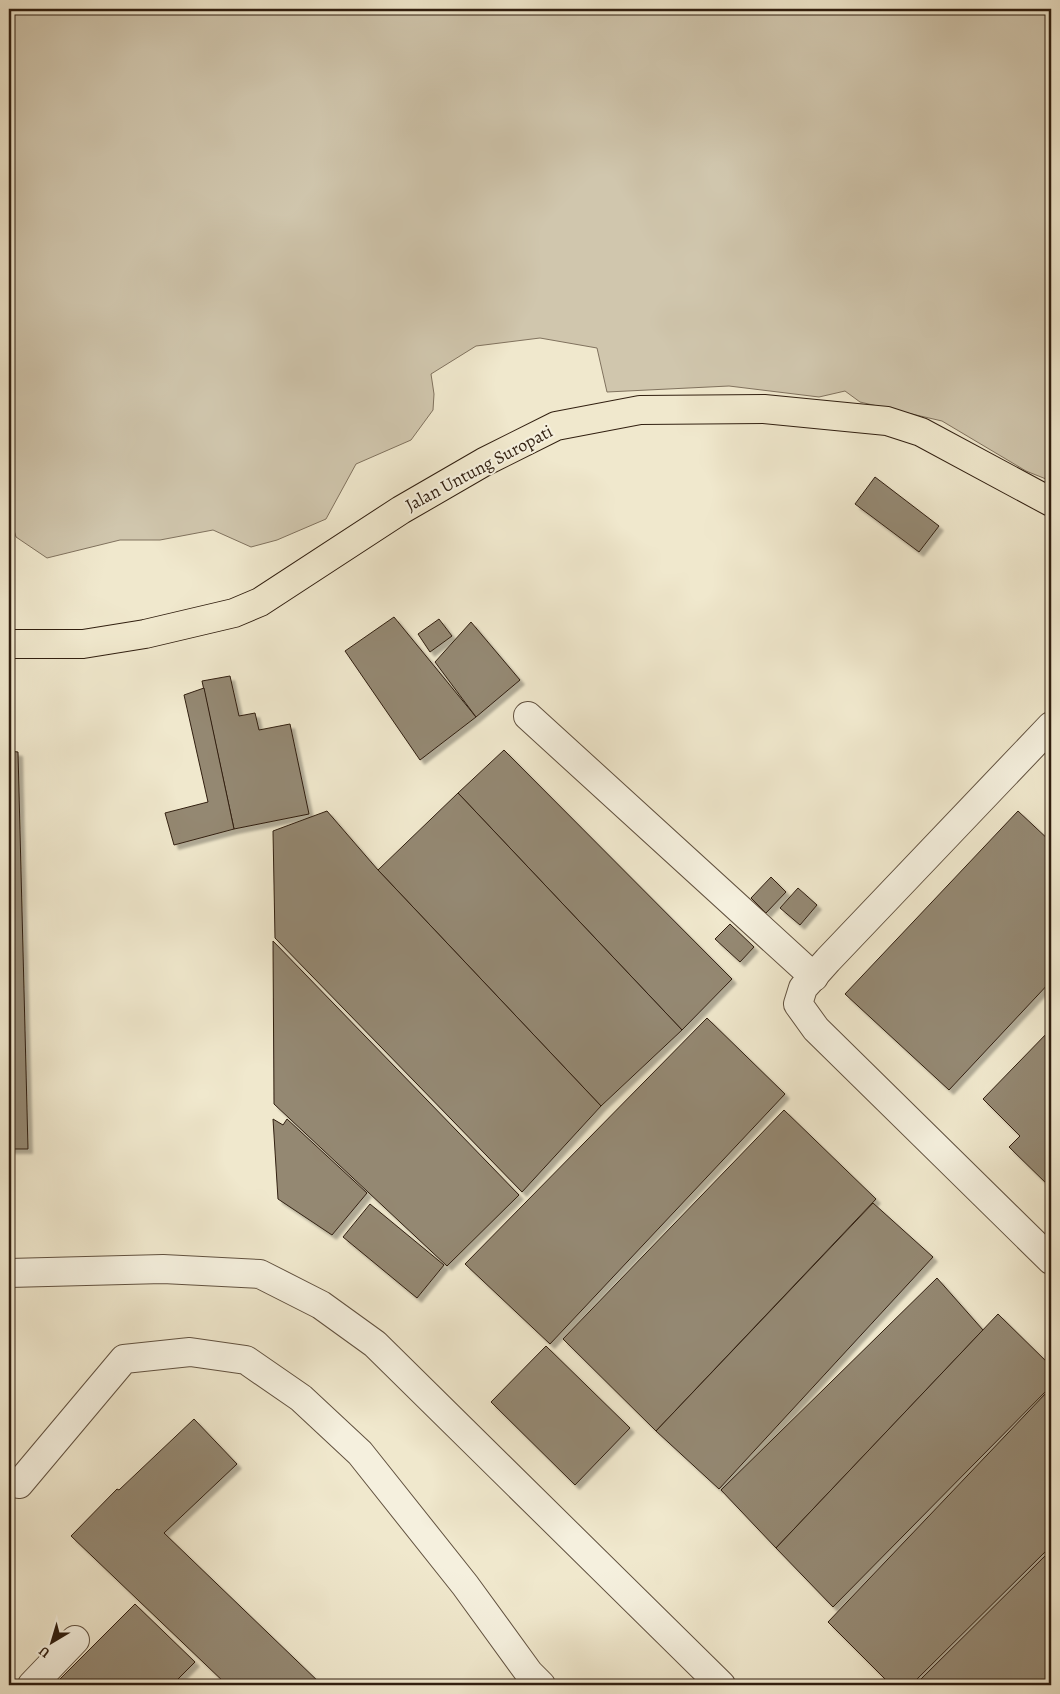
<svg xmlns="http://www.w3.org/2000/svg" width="1060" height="1694" font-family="Alegreya,serif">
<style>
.green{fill:#d0c6ad;stroke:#80725e}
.building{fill:#948872;stroke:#311f10;filter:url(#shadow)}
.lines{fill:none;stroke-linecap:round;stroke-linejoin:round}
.minor-casing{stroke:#61513f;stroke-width:30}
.major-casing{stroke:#311f10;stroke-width:30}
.minor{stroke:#f5f0de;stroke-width:28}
.major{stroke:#f0e8cd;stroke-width:28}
.labels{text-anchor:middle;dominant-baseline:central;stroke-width:4;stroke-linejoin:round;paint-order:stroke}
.street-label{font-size:18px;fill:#311f10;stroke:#f5f0de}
</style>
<defs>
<filter id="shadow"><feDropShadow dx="4.5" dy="4.5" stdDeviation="1" flood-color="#0004"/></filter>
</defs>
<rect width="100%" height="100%" fill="#f0e8cd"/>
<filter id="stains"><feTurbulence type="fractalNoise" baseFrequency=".004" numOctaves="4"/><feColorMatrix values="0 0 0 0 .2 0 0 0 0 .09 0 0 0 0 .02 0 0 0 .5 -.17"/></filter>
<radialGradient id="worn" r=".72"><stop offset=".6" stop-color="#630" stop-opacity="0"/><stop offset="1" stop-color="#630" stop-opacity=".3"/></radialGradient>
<path class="green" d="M9,9H1051V481L1026,471L942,421L860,402L845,391L819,397L729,386L607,392L597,348L540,338L476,346L431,374L434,394L433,410L411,440L356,464L326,519L277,540L251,547L213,530L160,540H120L47,558L16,537L9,513Z"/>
<g class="building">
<path d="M875,477L939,526L919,552L855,504Z"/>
<path d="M394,617L476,717L420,760L345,651Z"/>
<path d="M439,619L452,636L430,652L418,634Z"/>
<path d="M471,622L520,680L476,717L435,662Z"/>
<path d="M230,676L239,716L255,713L259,730L290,724L309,814L234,829L202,681Z"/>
<path d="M204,688L234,829L174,845L165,813L208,802L184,695Z"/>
<path d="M504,750L732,979L682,1030L458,793Z"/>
<path d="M9,751L18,752L28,1149H9Z"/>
<path d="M458,793L682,1030L601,1106L378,870Z"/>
<path d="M327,811L378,870L601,1106L522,1192L275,938L273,831Z"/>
<path d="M1018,811L1051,842V981L949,1090L845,994Z"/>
<path d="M771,877L786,892L766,913L751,898Z"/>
<path d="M798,888L817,905L800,925L780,908Z"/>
<path d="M730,924L754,947L740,962L715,939Z"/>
<path d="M273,941L519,1195L447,1266L274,1104Z"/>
<path d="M707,1018L785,1094L550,1344L465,1264Z"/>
<path d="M1051,1029V1188L1009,1147L1020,1136L983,1099Z"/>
<path d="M784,1110L876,1199L656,1431L563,1339Z"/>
<path d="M273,1119L283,1125L287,1119L367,1193L332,1235L278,1199Z"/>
<path d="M873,1203L933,1257L719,1489L656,1431Z"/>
<path d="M370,1204L444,1265L417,1298L343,1237Z"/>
<path d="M937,1278L983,1330L776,1548L721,1490Z"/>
<path d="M998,1314L1051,1366V1386L833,1607L776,1548Z"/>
<path d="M546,1346L630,1428L575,1485L491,1402Z"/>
<path d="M1047,1392L1051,1396V1546L911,1685H891L828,1622Z"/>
<path d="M194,1419L237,1464L164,1533L322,1685H227L71,1536L117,1489L119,1490Z"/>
<path d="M1051,1550V1685H915Z"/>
<path d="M135,1604L195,1662L172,1685H54Z"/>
</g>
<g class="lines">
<g class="minor-casing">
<g id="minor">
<path d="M528,716L814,977"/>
<path d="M1051,726L828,960L803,988L798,1004L816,1029L1051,1260"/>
<path d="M9,1273L163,1269L260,1274L321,1305L375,1344L721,1685"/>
<path d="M19,1484L124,1359L190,1352L246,1360L301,1398L360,1453L465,1585L529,1673L541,1685"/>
<path d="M32,1685L75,1640"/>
</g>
</g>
<g class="major-casing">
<path id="major" d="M9,644H83L145,634L234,613L260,602L401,510L484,462L556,426L640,410L764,409L887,421L921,432L1051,502"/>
</g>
<use href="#minor" class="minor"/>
<use href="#major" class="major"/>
</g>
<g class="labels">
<g class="street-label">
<text transform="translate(479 468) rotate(-28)">Jalan Untung Suropati</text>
</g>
</g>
<rect width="1060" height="1694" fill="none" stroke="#f0e8cd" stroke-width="30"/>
<rect x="10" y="10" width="1040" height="1674" fill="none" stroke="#311f10" stroke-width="2.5"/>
<rect x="15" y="15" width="1030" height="1664" fill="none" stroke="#311f10"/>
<g transform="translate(52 1642) rotate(218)" stroke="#f5f0de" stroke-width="4" paint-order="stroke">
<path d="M0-4L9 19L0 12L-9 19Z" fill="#311f10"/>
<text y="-8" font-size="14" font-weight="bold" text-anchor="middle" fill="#311f10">U</text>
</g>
<rect width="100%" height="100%" filter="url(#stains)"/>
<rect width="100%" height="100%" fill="url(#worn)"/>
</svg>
